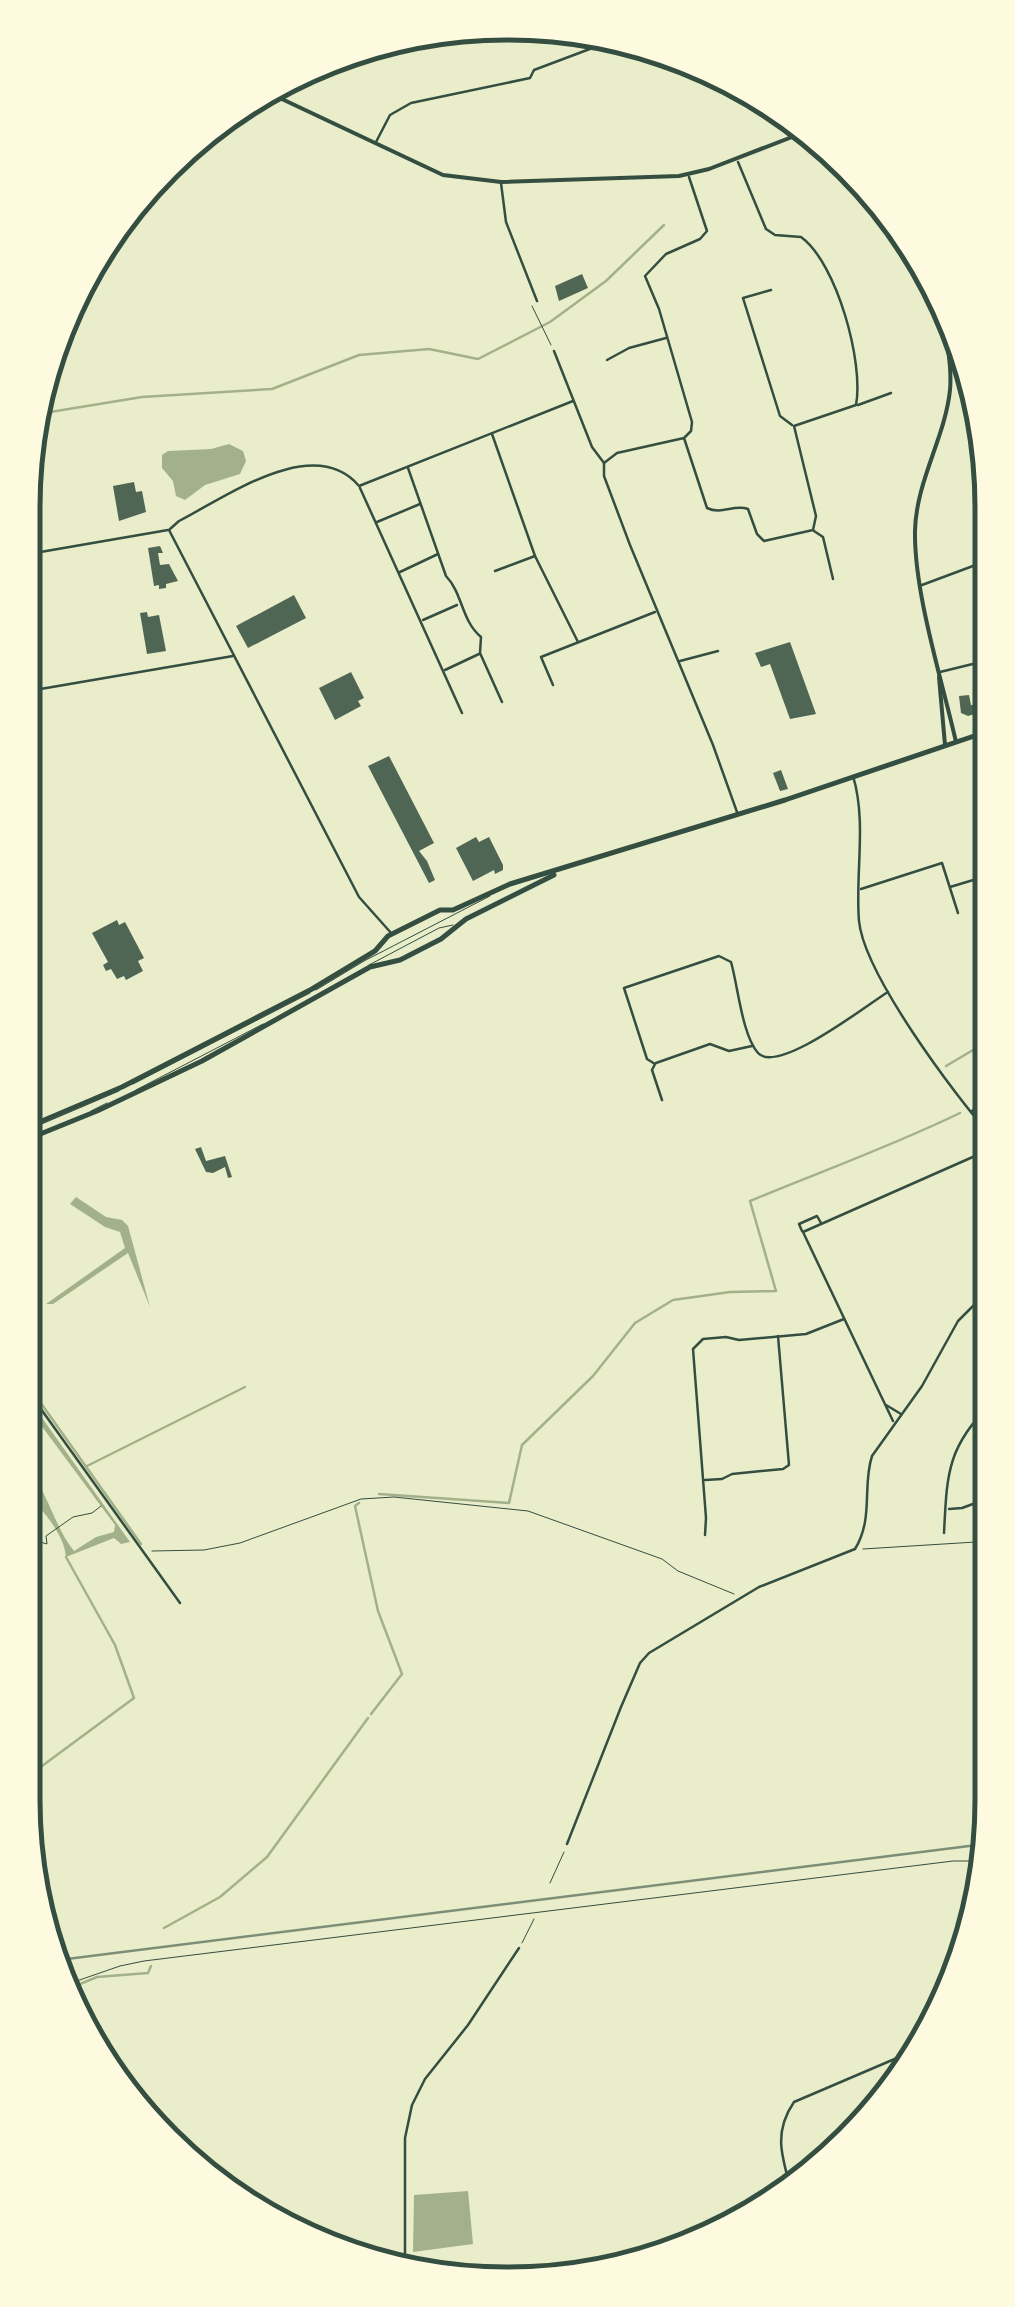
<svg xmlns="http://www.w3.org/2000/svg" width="1015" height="2307" font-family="Quicksand,sans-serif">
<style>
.water{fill:#a3b18a}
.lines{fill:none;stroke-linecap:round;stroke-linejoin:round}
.stream{stroke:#a3b18a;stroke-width:2.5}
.building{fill:#4f6655}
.path{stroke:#344e41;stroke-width:1}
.service{stroke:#344e41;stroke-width:1}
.minor{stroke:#344e41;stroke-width:2.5}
.tertiary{stroke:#344e41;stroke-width:4}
.secondary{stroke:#344e41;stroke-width:4}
.primary{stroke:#344e41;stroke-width:5}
.rail{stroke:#7c8e77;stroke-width:2.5}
.rim{fill:none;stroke:#344e41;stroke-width:5}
</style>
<rect width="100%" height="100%" fill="#e9edc9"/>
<g class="water">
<path d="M229,444L243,451L246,461L240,474L205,485L185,500L176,496L173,481L162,468V455L168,451L211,449Z"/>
<path d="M76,1197L106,1217L122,1220L128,1226L150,1307L128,1253L53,1304H46L125,1248L120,1232L105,1227L70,1204Z"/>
<path d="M23,1391L130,1542L121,1544L114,1538L66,1557C64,1533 40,1506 23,1491V1462C46,1485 53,1525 74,1551L96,1537L114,1532L115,1525L26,1405Z"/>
<path d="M468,2191L473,2244L413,2252L414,2195Z"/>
</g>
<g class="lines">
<g class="stream">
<path d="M38,414L142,397L272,389L359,355L429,349L478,359L550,322L606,281L664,225"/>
<path d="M946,1066L990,1040"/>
<path d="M23,1378L141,1544"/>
<path d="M87,1466L245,1387"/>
<path d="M379,1494L509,1503L522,1445L593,1376L635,1323L673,1300L730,1292L776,1291L750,1201C820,1172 892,1146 960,1113"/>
<path d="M359,1503L355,1506L378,1611L402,1674L371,1714"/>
<path d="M23,1780L134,1698L115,1645L66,1557"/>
<path d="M164,1928L220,1897L267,1857L368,1718"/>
<path d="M68,1989L97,1977L148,1973L151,1966"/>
</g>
</g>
<g class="building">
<path d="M582,274L588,288L559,301L555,286Z"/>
<path d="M134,482L136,492L142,491L146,512L119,521L113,486Z"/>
<path d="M160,546L163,553H158L160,565L169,564L178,581L166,584V588L159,589V585L154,586L148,548Z"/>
<path d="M294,595L306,618L248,648L236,626Z"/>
<path d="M147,612L148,617L159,615L166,651L147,654L140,613Z"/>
<path d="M27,629L35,674L23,676V630Z"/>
<path d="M790,642L816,714L790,719L770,664L761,667L755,653Z"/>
<path d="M351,672L364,698L358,701L361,706L335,720L319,688Z"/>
<path d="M969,695L971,705H976L978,713L968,716L961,713L959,696Z"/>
<path d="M389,756L434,843L419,851L427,861L435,880L429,883L368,766Z"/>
<path d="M781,770L788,789L780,791L773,773Z"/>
<path d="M476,837L479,842L489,837L503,865V870L495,874L494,870L473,881L456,848Z"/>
<path d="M117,920L119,925L125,922L144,958L138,961L143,971L126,980L124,976L117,979L111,969L106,971L103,965L108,962L92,933Z"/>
<path d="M201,1147L206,1161L225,1156L232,1177L228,1178L225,1167L213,1173L206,1172L195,1149Z"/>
</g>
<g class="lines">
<g class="path">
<path d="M532,306L551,345"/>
<path d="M23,1537L47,1544L46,1536L73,1517L92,1513L101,1506"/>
<path d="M863,1549L992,1541"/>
<path d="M152,1551L204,1550L240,1543L361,1499L394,1497L528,1511L662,1559L678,1571L734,1594"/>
<path d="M550,1883L564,1852"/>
<path d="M522,1943L534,1919"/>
<path d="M65,1985L120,1966L144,1961L953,1861H982"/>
</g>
<g class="service">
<path d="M369,965L439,928L453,925"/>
<path d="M316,990L364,961L490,896"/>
<path d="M133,1084L310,993"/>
<path d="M136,1090L263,1024"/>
<path d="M91,1111L107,1103"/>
<path d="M23,1132L119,1091"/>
<path d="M23,1138L34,1134"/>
</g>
<g class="minor">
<path d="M243,111L255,106L262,97"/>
<path d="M376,142L390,115L411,103L530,78L534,70L611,41"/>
<path d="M501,183L506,222L537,301"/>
<path d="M771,290L743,298L780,416L792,425"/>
<path d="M554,351L592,447L604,463V476L630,545L713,745L737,812"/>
<path d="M607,360L629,348L666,338"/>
<path d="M858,405L891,393"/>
<path d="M492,434L535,556L578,642"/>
<path d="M685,437L691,431L692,422L659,309L645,276L666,254L700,239L707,231L689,177"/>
<path d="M604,463L617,453L684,438L707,508C722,515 734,504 748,509L757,534L764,541L813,530L816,516L794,426L856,405C864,363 837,263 801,237L775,235L766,229L738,162"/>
<path d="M408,468L446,576C463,594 461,620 481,637L480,653L502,702"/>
<path d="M360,488L462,713"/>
<path d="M377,522L420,504"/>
<path d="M170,529L179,521C226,497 314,433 359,486L573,401"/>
<path d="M169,530L359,897L392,934"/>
<path d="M814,531L823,537L833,579"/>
<path d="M23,555L168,530"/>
<path d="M495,571L535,556"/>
<path d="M400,572L438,554"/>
<path d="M922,585L989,560"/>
<path d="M423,620L457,605"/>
<path d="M680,661L718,651"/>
<path d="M445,670L479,654"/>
<path d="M940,672L989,660"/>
<path d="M553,685L541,657L655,612"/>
<path d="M23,692L233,656"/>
<path d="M853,776C867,822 855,874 859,921C864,974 954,1094 990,1135"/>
<path d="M950,887L990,875"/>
<path d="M861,889L942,863L958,913"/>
<path d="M656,1063L710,1044L729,1051L752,1046"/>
<path d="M662,1100L652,1070L655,1064L647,1059L624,988L719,956L731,962C738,986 742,1035 758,1053C778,1075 868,1004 888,992"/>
<path d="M972,1111L990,1097"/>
<path d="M802,1231L799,1224L817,1216L821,1223"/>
<path d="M23,1384L180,1603"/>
<path d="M886,1405L901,1414"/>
<path d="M893,1421L803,1232L975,1156L990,1143"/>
<path d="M705,1480L722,1479L732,1474L783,1469L789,1465L778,1336"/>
<path d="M949,1509L962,1508L992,1497"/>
<path d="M944,1533C947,1477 946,1447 991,1404"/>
<path d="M705,1535L706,1518L693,1349L703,1339L726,1337L739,1340L806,1334L844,1319"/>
<path d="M567,1844L621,1707L640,1663L649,1653L759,1587L855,1549C874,1518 862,1486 872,1456L922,1386L958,1321L991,1288"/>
<path d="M790,2186C781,2154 774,2131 794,2102L911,2052"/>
<path d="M405,2272V2138L412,2105L425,2079L468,2025L519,1948"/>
</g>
<path class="tertiary" d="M267,92L443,175L501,182L679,176L709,169L810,130"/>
<g class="secondary">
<path d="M934,284C941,318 953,356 950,390C945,438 916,481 915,531C914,593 942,680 956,742"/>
<path d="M939,677L945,745"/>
</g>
<g class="primary">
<path d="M23,1129L122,1087L312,989L375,951L388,936L440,910H453L510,884L785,800L989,731"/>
<path d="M23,1141L97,1111L202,1061L370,967L400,960L441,939L466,919L554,875"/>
</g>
<path class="rail" d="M51,1961L985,1844"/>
</g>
<path d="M0 0H1015V2307H0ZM507 40H508A467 467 0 0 1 975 507V1800A467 467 0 0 1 508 2267H507A467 467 0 0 1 40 1800V507A467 467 0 0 1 507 40Z" fill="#fefae0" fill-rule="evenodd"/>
<path class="rim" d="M507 40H508A467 467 0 0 1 975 507V1800A467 467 0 0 1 508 2267H507A467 467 0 0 1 40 1800V507A467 467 0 0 1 507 40Z"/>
</svg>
